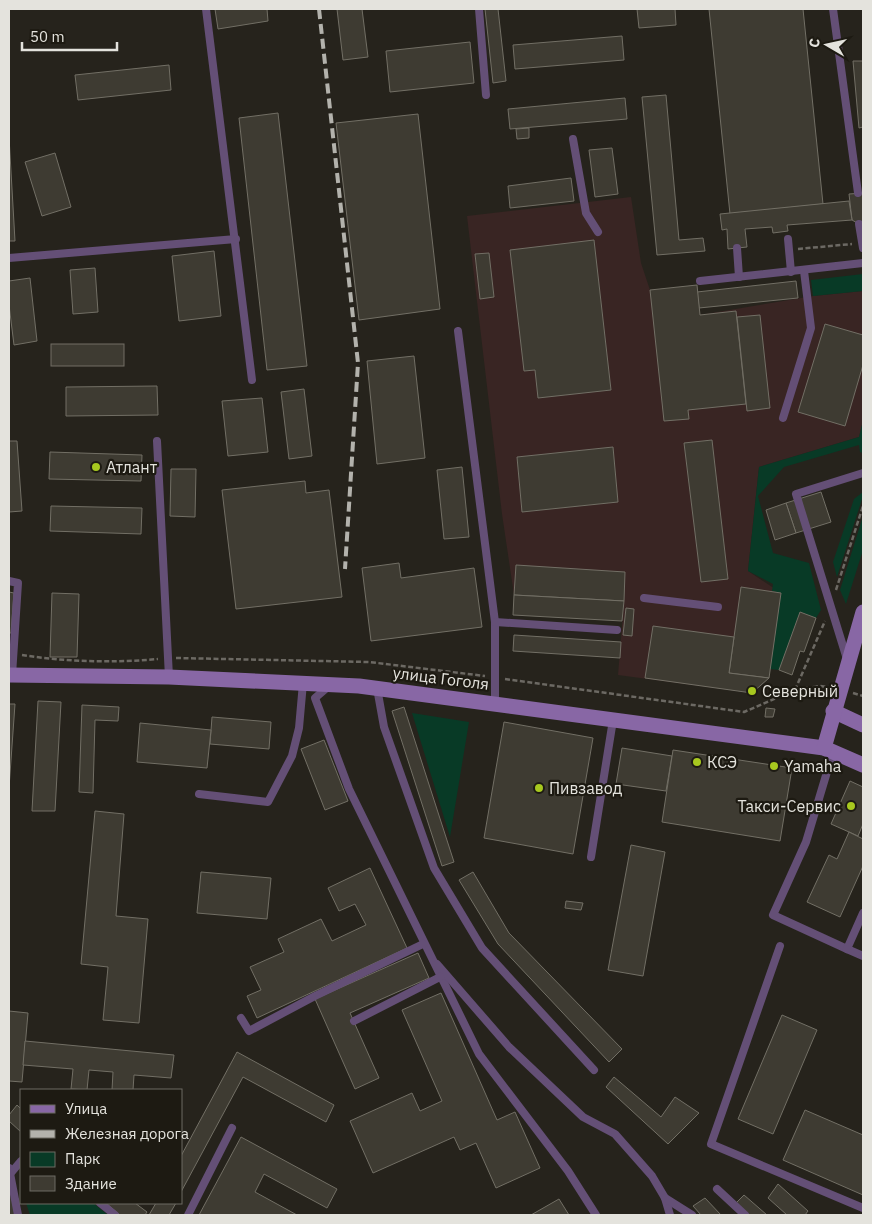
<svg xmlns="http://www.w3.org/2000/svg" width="872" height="1224" font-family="'IBM Plex Sans',sans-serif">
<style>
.commercial{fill:#392523;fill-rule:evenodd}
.green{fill:#083a26}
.building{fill:#3e3b32;stroke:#726f65}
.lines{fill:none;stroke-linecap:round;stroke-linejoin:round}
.path{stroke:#6c6963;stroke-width:2.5;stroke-dasharray:5 2.5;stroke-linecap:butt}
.lane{stroke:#644f76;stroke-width:8}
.secondary{stroke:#8867a5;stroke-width:15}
.rail{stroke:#b3b2ac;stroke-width:4;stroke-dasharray:10 5;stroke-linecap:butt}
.poi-dot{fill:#a7c81f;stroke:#1d1a12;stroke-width:2}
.labels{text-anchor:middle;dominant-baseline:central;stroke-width:4.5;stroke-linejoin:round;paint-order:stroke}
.poi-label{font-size:16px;fill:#e4e3dd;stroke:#1d1a12;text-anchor:start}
.street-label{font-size:16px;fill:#e4e3dd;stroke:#1d1a12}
</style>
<rect width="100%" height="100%" fill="#26231c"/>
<path class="commercial" d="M631,197L641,263L650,290L697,285L700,315L813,296L863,291V421L859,437L759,467L748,571L781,593L769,678L752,693L618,675L624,601L514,595L502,514L467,216ZM594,241L611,390L538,398L535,370L524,371L510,250ZM711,440L728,578L701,582L684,444ZM613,447L618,502L523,512L517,457Z"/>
<g class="green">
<path d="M863,274V291L813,296L811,280Z"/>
<path d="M863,421V453L860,452L859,445L784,467L758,496L773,553L809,563L821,610L816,618L800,612L779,670L770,669L781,593L772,591L773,584L748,571L759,467L859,437Z"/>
<path d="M863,492V496L837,577L833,562L854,499Z"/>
<path d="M863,516V550L846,604L840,590Z"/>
<path d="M412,713L469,722L450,837Z"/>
<path d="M26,1203H93L108,1215H30Z"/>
</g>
<g class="building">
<path d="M215,9H267L268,21L218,29Z"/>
<path d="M337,9H362L368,57L343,60Z"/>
<path d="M485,9H498L506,81L493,83Z"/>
<path d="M637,9H675L676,25L639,28Z"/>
<path d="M709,9H803L823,204L730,214Z"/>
<path d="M622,36L624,60L515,69L513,45Z"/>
<path d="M470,42L474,83L390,92L386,51Z"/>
<path d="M853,61H863V127L859,128Z"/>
<path d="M169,65L171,90L78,100L75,75Z"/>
<path d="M666,95L679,240L703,238L705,251L657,255L642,97Z"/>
<path d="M625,98L627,119L510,129L508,109Z"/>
<path d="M278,113L307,366L267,370L239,118Z"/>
<path d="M418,114L440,309L359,320L336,123Z"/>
<path d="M529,128V138L517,139L516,129Z"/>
<path d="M9,137L15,241H9Z"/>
<path d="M612,148L618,194L595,197L589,150Z"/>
<path d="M55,153L71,207L42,216L25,162Z"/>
<path d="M571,178L574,201L510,208L508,186Z"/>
<path d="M863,193V223L859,224L852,220L849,194Z"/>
<path d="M849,201L852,220L787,225L788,231L773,233L772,227L745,229L747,247L728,249L727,229L722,230L720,214Z"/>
<path d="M594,240L611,390L538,398L535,370L524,371L510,250Z"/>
<path d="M214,251L221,316L179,321L172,256Z"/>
<path d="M489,253L494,297L480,299L475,254Z"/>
<path d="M95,268L98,312L73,314L70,270Z"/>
<path d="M30,278L37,341L14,345L9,305V281Z"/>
<path d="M796,281L798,298L699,308L697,292Z"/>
<path d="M697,285L700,315L736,311L746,404L688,410L689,419L664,421L650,290Z"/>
<path d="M760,315L770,408L747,411L737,317Z"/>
<path d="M825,324L863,335V365L845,426L798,412Z"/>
<rect x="51" y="344" width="73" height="22"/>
<path d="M414,356L425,458L377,464L367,361Z"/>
<path d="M157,386L158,415L66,416V387Z"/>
<path d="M304,389L312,456L289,459L281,392Z"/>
<path d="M262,398L268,452L228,456L222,401Z"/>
<path d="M712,440L728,579L701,582L684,443Z"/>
<path d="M9,441H17L22,511L9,512Z"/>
<path d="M613,447L618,502L522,512L517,457Z"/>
<path d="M50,452L142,455L141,481L49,479Z"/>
<path d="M462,467L469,537L444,539L437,470Z"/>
<path d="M171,469H196L195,517L170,516Z"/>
<path d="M305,481L306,493L329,490L342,597L236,609L222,490Z"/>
<path d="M821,492L831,522L796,533L786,503Z"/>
<path d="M786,503L796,533L775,540L766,510Z"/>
<path d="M51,506L142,508L141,534L50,531Z"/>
<path d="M399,563L401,578L474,568L482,627L371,641L362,568Z"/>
<path d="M516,565L625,572L624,601L514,595Z"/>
<path d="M741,587L781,593L769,678L729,673Z"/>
<path d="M9,592L14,593L11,633H9Z"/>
<path d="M52,593L79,594L77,657H50Z"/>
<path d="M514,595L624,601L622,621L513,615Z"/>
<path d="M626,608L634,609L632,636L623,635Z"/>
<path d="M800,612L816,618L804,652L800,651L792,675L779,670Z"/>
<path d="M653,626L734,637L729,673L769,678L752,693L645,678Z"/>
<path d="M514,635L621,642L620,658L513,651Z"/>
<path d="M38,701L61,702L55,811H32Z"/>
<path d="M9,704H15L9,788Z"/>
<path d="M82,705L119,707L118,721L95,720L93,793L79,792Z"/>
<path d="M404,707L454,862L442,866L392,711Z"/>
<path d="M766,708L775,709L773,717H765Z"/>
<path d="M212,717L271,722L269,749L210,744Z"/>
<path d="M504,722L593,738L573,854L484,838Z"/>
<path d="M140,723L211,730L207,768L137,762Z"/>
<path d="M324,740L348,801L325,810L301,749Z"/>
<path d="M622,748L672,756L666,791L616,784Z"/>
<path d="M673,750L792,768L780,841L662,822Z"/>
<path d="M850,781L863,787V824L858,836L831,824Z"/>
<path d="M95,811L124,814L116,916L148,919L139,1023L103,1020L108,967L81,964Z"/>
<path d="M849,832L863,839V866L840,917L807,902L829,855L837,859Z"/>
<path d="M631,845L665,852L643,976L608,970Z"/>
<path d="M370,868L407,948L257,1018L247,996L261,990L250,967L284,952L278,939L321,919L332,941L366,925L355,904L339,911L328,888Z"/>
<path d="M201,872L271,878L267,919L197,913Z"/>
<path d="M473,872L509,933L622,1049L609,1062L498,944L459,880Z"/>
<path d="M566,901L583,903L581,910L565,908Z"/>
<path d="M418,953L429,978L350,1013L379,1078L355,1089L315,999Z"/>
<path d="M441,993L497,1120L515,1112L540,1168L496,1188L476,1143L460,1150L454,1137L373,1173L350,1121L412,1093L420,1111L442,1101L402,1010Z"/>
<path d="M9,1011L28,1013L22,1082L9,1081Z"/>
<path d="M782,1015L817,1030L773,1134L738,1119Z"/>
<path d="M25,1041L174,1055L171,1078L134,1075L133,1090H112L113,1072L89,1070L87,1090L71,1089L73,1069L23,1065Z"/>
<path d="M237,1052L334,1105L326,1122L243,1077L181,1192V1156Z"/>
<path d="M614,1077L661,1117L675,1097L699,1113L668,1144L606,1087Z"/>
<path d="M17,1105L21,1109V1132L9,1121V1115Z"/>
<path d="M805,1110L863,1135V1195L783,1160Z"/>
<path d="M241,1137L337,1189L327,1208L264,1174L255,1192L297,1215H199Z"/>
<path d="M9,1183L15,1215H9Z"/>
<path d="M778,1184L808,1211L805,1215H787L768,1198Z"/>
<path d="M744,1195L767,1215H749L736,1203Z"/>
<path d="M705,1198L721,1215H701L693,1206Z"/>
<path d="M559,1199L569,1215H531Z"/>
<path d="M106,1203H135L147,1212L145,1215H120Z"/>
<path d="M156,1203H176L169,1215H149Z"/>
</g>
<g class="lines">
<g class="path">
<path d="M798,249L852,244"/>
<path d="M836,590L863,506"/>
<path d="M22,655C66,662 114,663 158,659"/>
<path d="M176,658L369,662L485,676"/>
<path d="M505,679L744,712L795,690L820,686L828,687"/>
<path d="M795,690L825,621"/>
<path d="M853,693L863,696"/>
</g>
<g class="lane">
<path d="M206,9L252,380"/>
<path d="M479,9L486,95"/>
<path d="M833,9L858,193"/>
<path d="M573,139L586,213L598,232"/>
<path d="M859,224L863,248"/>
<path d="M788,239L791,272"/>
<path d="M737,248L739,277"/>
<path d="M9,258L236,239"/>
<path d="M700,281L863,263"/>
<path d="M458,331L495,622V703"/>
<path d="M783,418L811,328L804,271"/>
<path d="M157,441L169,677"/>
<path d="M9,581L18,583L12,675"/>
<path d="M644,598L718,607"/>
<path d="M495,622L617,630"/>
<path d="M847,659L796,494L863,473"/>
<path d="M329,686L315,698L349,789L479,1054L568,1171L596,1215"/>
<path d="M377,688L384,727L434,868L482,948L594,1070"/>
<path d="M833,752L806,842L773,915L847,949"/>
<path d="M199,794L268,802L292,756L299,728L303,683"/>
<path d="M591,857L613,720"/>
<path d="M863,913L847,949L863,956"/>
<path d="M780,946L711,1144L863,1208"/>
<path d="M437,964L509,1047L583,1117L615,1134L652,1176L665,1198L670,1215"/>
<path d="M241,1018L249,1031L315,996L423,944"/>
<path d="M354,1021L440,977"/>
<path d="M9,1168L18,1215"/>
<path d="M10,1174L21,1161"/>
<path d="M717,1189L745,1215"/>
<path d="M665,1198L692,1215"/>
<path d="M100,1203L115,1215"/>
<path d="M188,1215L232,1128"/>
</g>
<g class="secondary">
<path d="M9,675L169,677L359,686L824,748L863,765"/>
<path d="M833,711L863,725"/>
<path d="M824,748L863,612"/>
</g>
<path class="rail" d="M319,9L358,363L345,569"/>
</g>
<g class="poi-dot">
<circle cx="96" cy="467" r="5"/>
<circle cx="752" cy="691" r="5"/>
<circle cx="697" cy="762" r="5"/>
<circle cx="774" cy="766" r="5"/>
<circle cx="539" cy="788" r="5"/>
<circle cx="851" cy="806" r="5"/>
</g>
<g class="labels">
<g class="poi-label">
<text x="106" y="467">Атлант</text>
<text x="762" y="691">Северный</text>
<text x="707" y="762">КСЭ</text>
<text x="784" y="766">Yamaha</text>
<text x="549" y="788">Пивзавод</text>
<text x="841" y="806" text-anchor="end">Такси-Сервис</text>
</g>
<g class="street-label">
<text transform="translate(441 678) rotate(7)">улица Гоголя</text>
</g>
</g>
<rect width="872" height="1224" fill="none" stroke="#e4e3dd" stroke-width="20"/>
<rect x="20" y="1089" width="162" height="115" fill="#1d1a12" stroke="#6d6a63"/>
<rect x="30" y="1105" width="25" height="8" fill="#8867a5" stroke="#6d6a63"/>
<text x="65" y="1114" font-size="15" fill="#e4e3dd">Улица</text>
<rect x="30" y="1130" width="25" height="8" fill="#b3b2ac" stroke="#6d6a63"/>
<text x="65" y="1139" font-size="15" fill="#e4e3dd">Железная дорога</text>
<rect x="30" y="1152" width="25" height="15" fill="#083a26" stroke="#6d6a63"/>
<text x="65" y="1164" font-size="15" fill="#e4e3dd">Парк</text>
<rect x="30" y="1176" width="25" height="15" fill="#3e3b32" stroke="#6d6a63"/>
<text x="65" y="1189" font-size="15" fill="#e4e3dd">Здание</text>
<g transform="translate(827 45) rotate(279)" stroke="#1d1a12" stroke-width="4" paint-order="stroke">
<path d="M0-4L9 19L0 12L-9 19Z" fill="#e4e3dd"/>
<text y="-8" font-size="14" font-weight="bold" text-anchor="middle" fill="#e4e3dd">С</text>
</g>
<path d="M22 42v8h95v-8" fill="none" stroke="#e4e3dd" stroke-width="2.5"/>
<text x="30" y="42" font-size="15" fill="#e4e3dd" stroke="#1d1a12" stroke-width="4" paint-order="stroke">50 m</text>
</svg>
